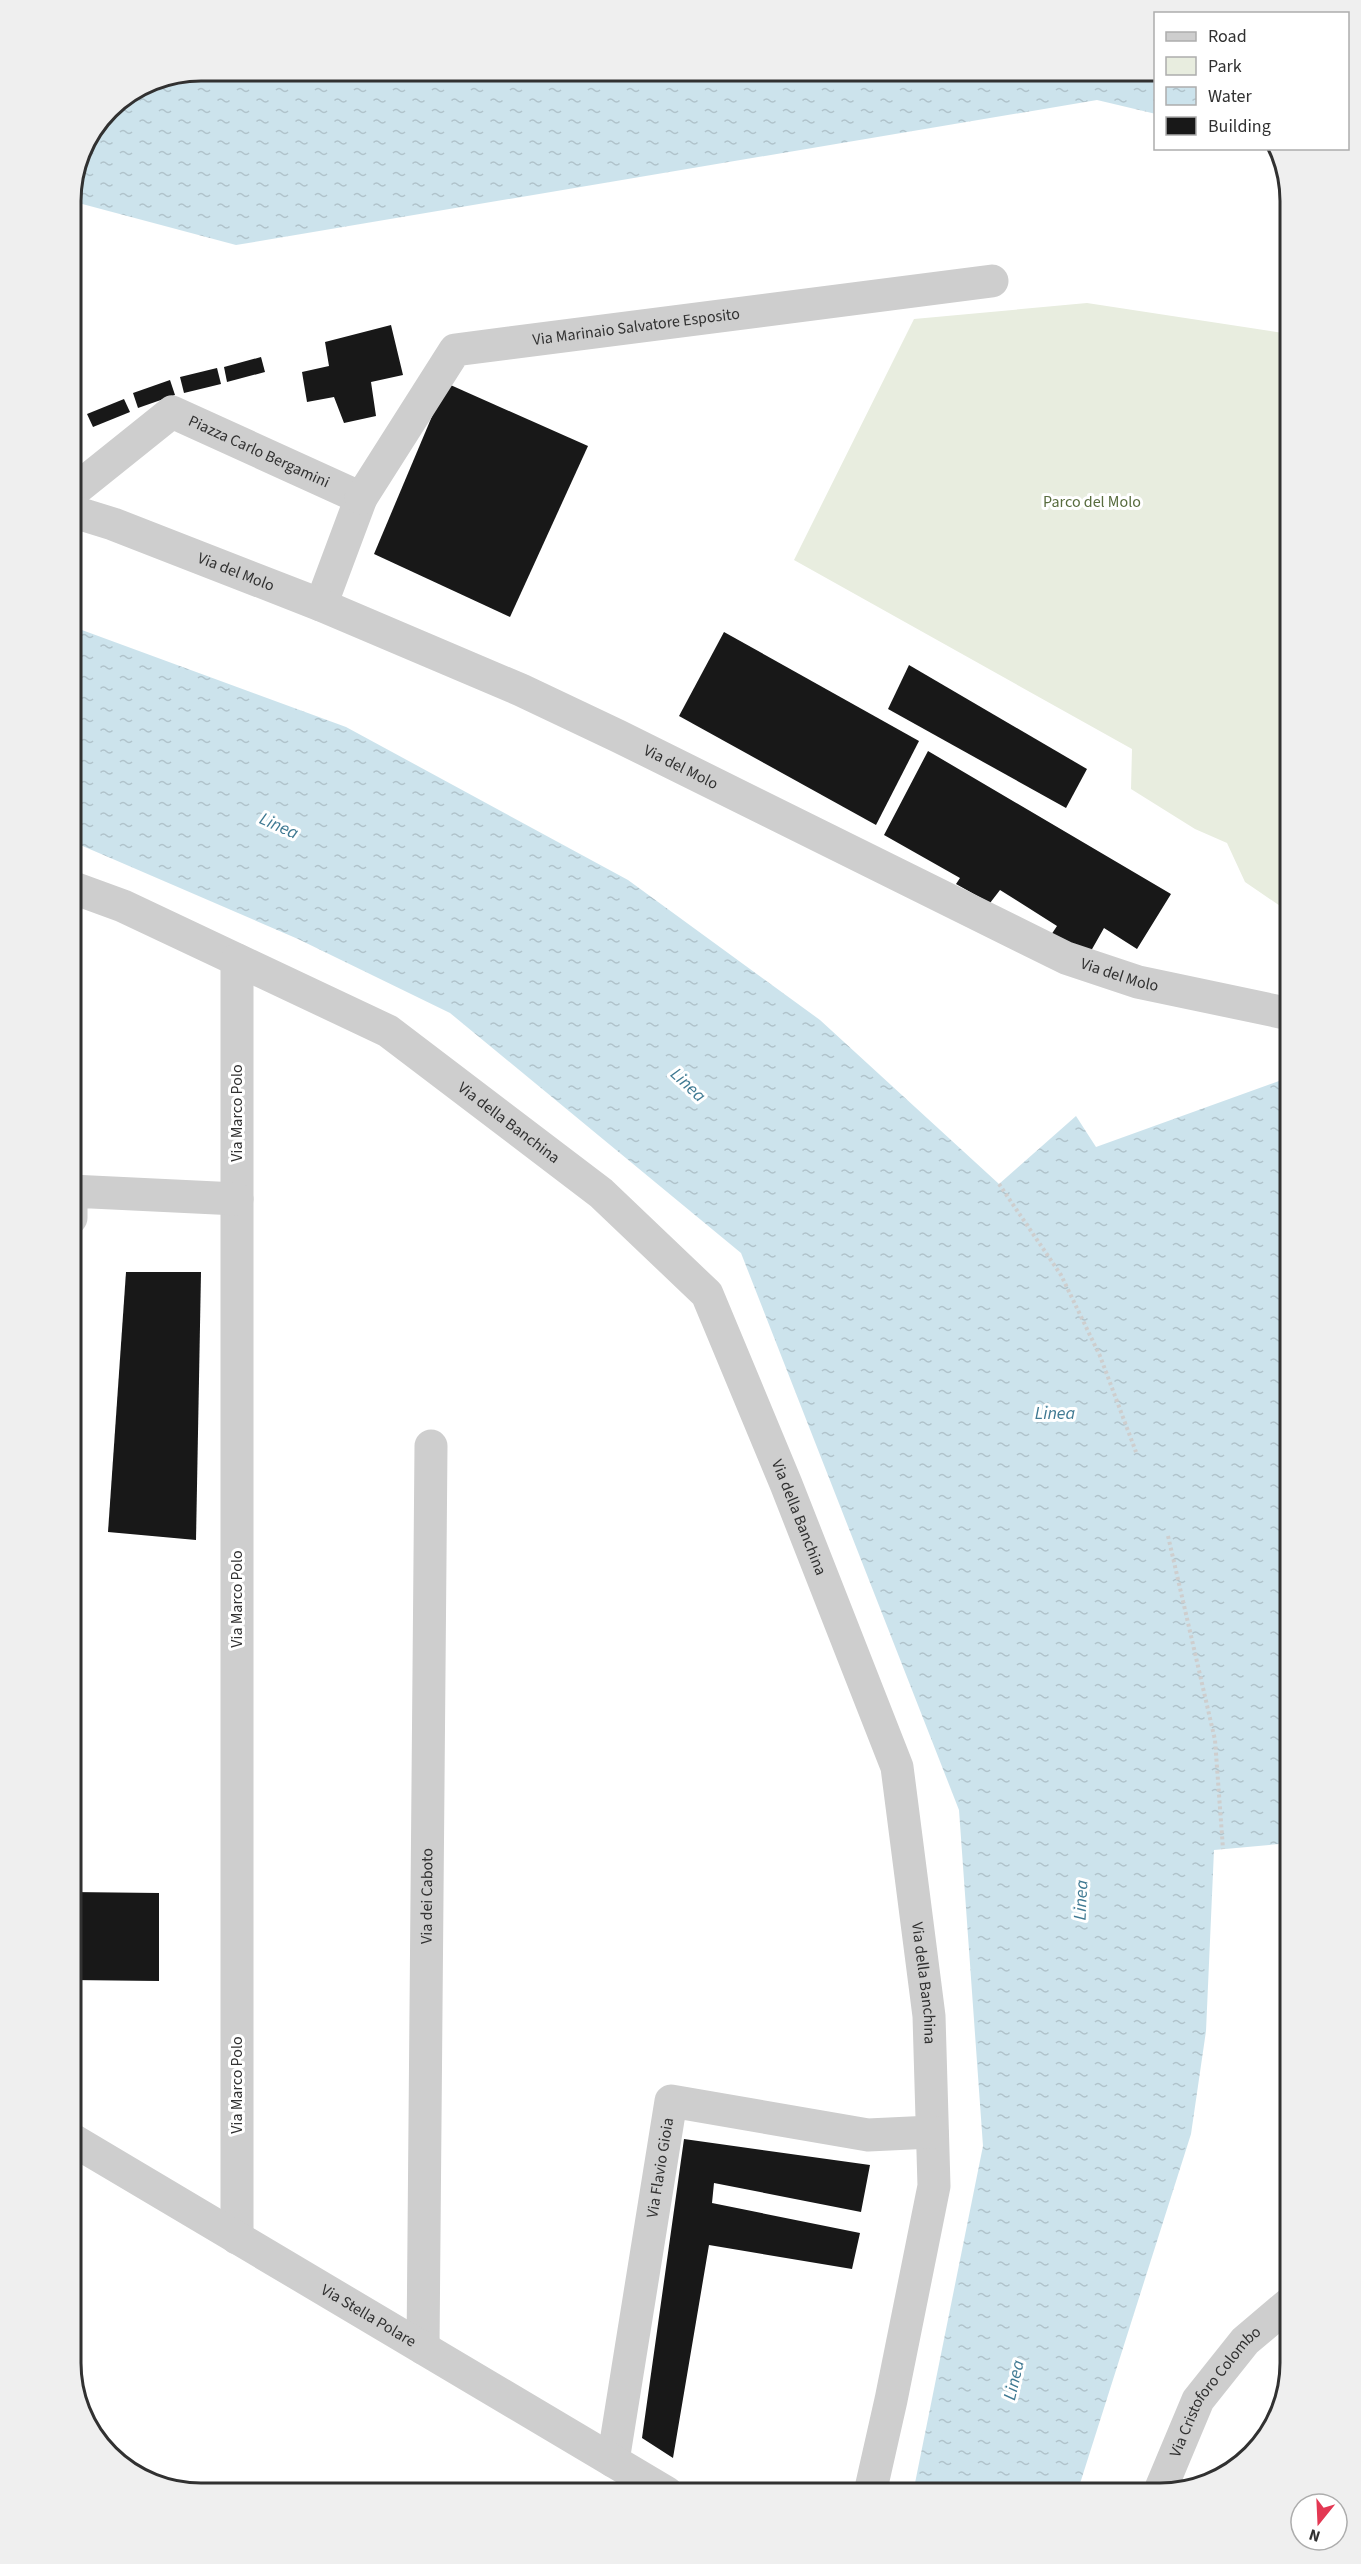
<svg xmlns="http://www.w3.org/2000/svg" width="1361" height="2564" font-family="'Source Sans 3',sans-serif">
<style>
.park{fill:#e8eddf}
.water{fill:url(#water-ripples)}
.building{fill:#181818}
.lines{fill:none;stroke-linecap:round;stroke-linejoin:round}
.path{stroke:#cecece;stroke-width:4;stroke-dasharray:3 3;stroke-linecap:butt}
.minor{stroke:#cecece;stroke-width:33}
.tertiary{stroke:#cecece;stroke-width:33}
.labels{text-anchor:middle;dominant-baseline:central;stroke-width:6;stroke-linejoin:round;paint-order:stroke}
.street-label{font-size:16px;fill:#313131;stroke:#fff}
.park-label{font-size:16px;fill:#586c3e;stroke:#fff}
.water-label{font-size:18px;font-style:italic;fill:#3f7992;stroke:#fff}
.rim{fill:none;stroke:#313131;stroke-width:3}
</style>
<defs>
<pattern id="water-ripples" width="26" height="14" patternUnits="userSpaceOnUse" patternTransform="scale(1.5)"><rect width="26" height="14" fill="#cce3ec"/><path d="M2 4q2-2 4 0t4 0M15 11q2-2 4 0t4 0" fill="none" stroke="#b0c3cb"/></pattern>
</defs>
<rect width="100%" height="100%" fill="#fff"/>
<path class="park" d="M1087,303L1290,334V951L1279,945L1286,910L1245,882L1227,843L1195,829L1131,789L1132,749L794,560L914,319Z"/>
<g class="water">
<path d="M201,71H1155L1156,114L1097,100L236,245L71,201L81,151L109,108L151,80Z"/>
<path d="M71,626L346,727L628,880L820,1020L999,1184L1076,1116L1096,1147L1290,1077V1843L1214,1850L1206,2031L1191,2134L1077,2493H913L983,2146L959,1810L741,1253L450,1013L298,939L71,841Z"/>
</g>
<g class="building">
<path d="M391,325L403,375L371,382L376,416L344,423L334,397L307,402L302,372L329,366L325,342Z"/>
<path d="M261,357L265,372L227,382L224,367Z"/>
<path d="M217,368L221,384L184,393L180,377Z"/>
<path d="M170,380L175,395L138,408L133,393Z"/>
<path d="M446,383L588,446L510,617L374,554Z"/>
<path d="M124,399L130,412L93,427L87,414Z"/>
<path d="M724,632L919,741L876,825L679,716Z"/>
<path d="M909,665L1087,769L1066,808L888,709Z"/>
<path d="M928,751L1171,894L1137,949L1104,928L1087,958L1049,938L1057,926L1000,890L990,903L956,884L960,878L884,835Z"/>
<path d="M126,1272H201L196,1540L108,1532Z"/>
<path d="M71,1892L159,1893V1981L71,1980Z"/>
<path d="M684,2139L870,2165L861,2212L714,2183L712,2203L860,2233L852,2269L709,2245L673,2458L642,2438Z"/>
<path d="M1290,2197V2223L1283,2217Z"/>
</g>
<g class="lines">
<g class="path">
<path d="M999,1184L1061,1275L1100,1356L1136,1452"/>
<path d="M1168,1536L1215,1740L1223,1849"/>
</g>
<g class="minor">
<path id="s1" d="M71,493L172,412L361,498L321,605"/>
<path id="s2" d="M361,498L455,350L992,281"/>
<path id="s3" d="M71,511L113,524L321,605L521,690L618,736L1066,958L1138,982L1290,1014"/>
<path id="s4" d="M71,887L123,906L388,1031L601,1193L707,1294L786,1484L897,1767L929,2016L934,2186L891,2400L870,2493"/>
<path d="M237,960V2238"/>
<path d="M71,1218V1191L237,1199"/>
<path id="s5" d="M423,2348L431,1446"/>
<path id="s6" d="M613,2461L671,2101L868,2135L932,2132"/>
</g>
<g class="tertiary">
<path id="s7" d="M71,2139L667,2493"/>
<path id="s8" d="M1159,2493L1198,2400L1245,2341L1290,2303"/>
</g>
</g>
<g class="labels">
<g class="street-label">
<text stroke="none"><textPath href="#s2" startOffset="358">Via Marinaio Salvatore Esposito</textPath></text>
<text stroke="none"><textPath href="#s1" startOffset="225">Piazza Carlo Bergamini</textPath></text>
<text stroke="none"><textPath href="#s3" startOffset="176">Via del Molo</textPath></text>
<text stroke="none"><textPath href="#s3" startOffset="662">Via del Molo</textPath></text>
<text stroke="none"><textPath href="#s3" startOffset="1148">Via del Molo</textPath></text>
<text transform="translate(237 1113) rotate(-90)">Via Marco Polo</text>
<text stroke="none"><textPath href="#s4" startOffset="500">Via della Banchina</textPath></text>
<text stroke="none"><textPath href="#s4" startOffset="1004">Via della Banchina</textPath></text>
<text transform="translate(237 1599) rotate(-90)">Via Marco Polo</text>
<text stroke="none"><textPath href="#s5" startOffset="452">Via dei Caboto</textPath></text>
<text stroke="none"><textPath href="#s4" startOffset="1490">Via della Banchina</textPath></text>
<text transform="translate(237 2085) rotate(-90)">Via Marco Polo</text>
<text stroke="none"><textPath href="#s6" startOffset="297">Via Flavio Gioia</textPath></text>
<text stroke="none"><textPath href="#s7" startOffset="346">Via Stella Polare</textPath></text>
<text stroke="none"><textPath href="#s8" startOffset="117">Via Cristoforo Colombo</textPath></text>
</g>
<g class="park-label">
<text x="1092" y="502">Parco del Molo</text>
</g>
<g class="water-label">
<text transform="translate(279 826) rotate(24)">Linea</text>
<text transform="translate(688 1085) rotate(43)">Linea</text>
<text x="1055" y="1413">Linea</text>
<text transform="translate(1081 1900) rotate(-87)">Linea</text>
<text transform="translate(1014 2380) rotate(-77)">Linea</text>
</g>
</g>
<path d="M0 0H1361V2564H0ZM201 81H1160A120 120 0 0 1 1280 201V2363A120 120 0 0 1 1160 2483H201A120 120 0 0 1 81 2363V201A120 120 0 0 1 201 81Z" fill="#efefef" fill-rule="evenodd"/>
<path class="rim" d="M201 81H1160A120 120 0 0 1 1280 201V2363A120 120 0 0 1 1160 2483H201A120 120 0 0 1 81 2363V201A120 120 0 0 1 201 81Z"/>
<rect x="1154" y="12" width="195" height="138" fill="#ffffff" stroke="#adadad" stroke-width="1.5"/>
<rect x="1166" y="32" width="30" height="9" fill="#cecece" stroke="#adadad" stroke-width="1.5"/>
<text x="1208" y="42" font-size="18" fill="#313131">Road</text>
<rect x="1166" y="57" width="30" height="18" fill="#e8eddf" stroke="#adadad" stroke-width="1.5"/>
<text x="1208" y="72" font-size="18" fill="#313131">Park</text>
<rect x="1166" y="87" width="30" height="18" fill="url(#water-ripples)" stroke="#adadad" stroke-width="1.5"/>
<text x="1208" y="102" font-size="18" fill="#313131">Water</text>
<rect x="1166" y="117" width="30" height="18" fill="#181818" stroke="#adadad" stroke-width="1.5"/>
<text x="1208" y="132" font-size="18" fill="#313131">Building</text>
<g transform="translate(1319 2522) rotate(198)"><circle r="28" fill="#ffffff" stroke="#adadad" stroke-width="1.5"/>
<path d="M0-4.5L10 22L0 15L-10 22Z" fill="#e33853"/>
<text y="-9" font-size="16" font-weight="bold" text-anchor="middle" fill="#313131">N</text>
</g>
</svg>
